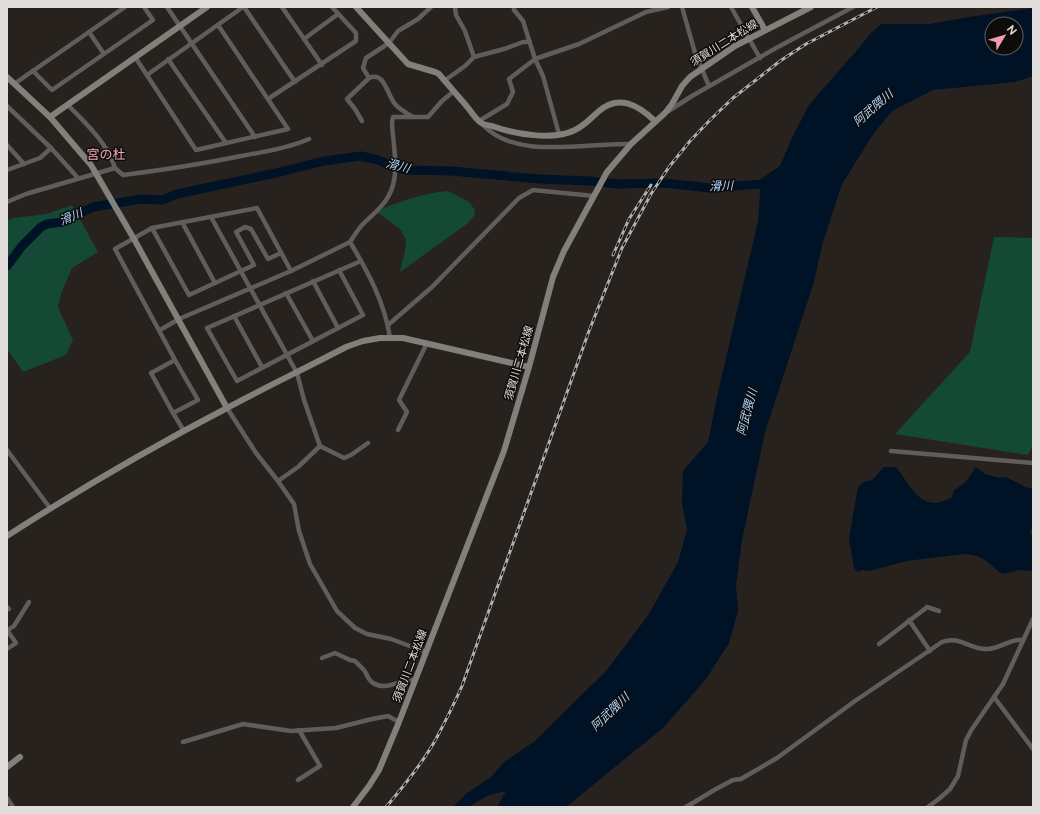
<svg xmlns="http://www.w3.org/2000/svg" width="1040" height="814" font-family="Raleway,'Noto Sans JP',sans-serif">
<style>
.green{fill:#134935}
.water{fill:#001226;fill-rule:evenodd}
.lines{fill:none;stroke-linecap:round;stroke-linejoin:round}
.river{stroke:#001226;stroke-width:9}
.street{stroke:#5f5e5b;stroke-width:4.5}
.secondary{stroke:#81807b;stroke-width:6}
.rail-casing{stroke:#b4b1ad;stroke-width:3}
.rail{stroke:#0e0c0a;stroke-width:1.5;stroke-dasharray:4.5;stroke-linecap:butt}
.labels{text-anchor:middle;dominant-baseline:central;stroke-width:3;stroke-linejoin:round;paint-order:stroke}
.street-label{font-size:11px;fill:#e0ddda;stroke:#0e0c0a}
.water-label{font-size:12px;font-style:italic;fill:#acd5fb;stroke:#0e0c0a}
.quarter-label{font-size:13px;fill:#f6a5bd;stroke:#0e0c0a}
</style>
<rect width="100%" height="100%" fill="#27221d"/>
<g class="green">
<path d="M448,191L469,202L475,210L474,216L468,223L400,272L405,251L406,240L401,230L376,211C400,202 422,193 448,191Z"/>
<path d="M72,205L98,252L72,268L61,294L58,307L73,340L66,355L23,372L7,349V221L13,218L47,214Z"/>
<path d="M994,237L1033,238V445L1028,455L895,434L970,352Z"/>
</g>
<g class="water">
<path d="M1033,8V76L1015,82L933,90L892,111L874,133L842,184L823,242L813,285L765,432L742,540L736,585L738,611L729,643L706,679L664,727L566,807H497L506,791L489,795L468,807H453L466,794L491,777L504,762L535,741L607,670L649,614L678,562L687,530L682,503L683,471L708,442L717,397L758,221L761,179L780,166L792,138L809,105L858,49L870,34L881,24H930L969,17ZM992,24H1016V48H992Z"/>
<path d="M884,467H896C912,487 921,515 952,497L954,490L966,482L976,467L985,474L1000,478L1006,477L1025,487L1033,489V528L1030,531L1033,541V571L1020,570L1002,574C988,563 983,555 965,554L906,561L870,571L862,570L858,572L854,568L849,539L858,487L864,482L872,480Z"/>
</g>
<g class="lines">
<path class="river" d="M7,266L22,246L41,227L47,224L62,222L93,207L141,199L162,200L177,194L276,173L324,161L361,156L378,160L397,168L407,170L452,171L539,179L590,181L618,184L665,183L710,188L773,183"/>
<g class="street">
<path d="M167,7L255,137"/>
<path d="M244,7L295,82"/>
<path d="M282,7L322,65"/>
<path d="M514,7V10L523,21L535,59L543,76L559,134"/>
<path d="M682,7L695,53L709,86"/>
<path d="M731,7L760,58"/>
<path d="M455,8L456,15L465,31L474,57"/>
<path d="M89,32L104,54"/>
<path d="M304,39L338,14"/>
<path d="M135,57L196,150L288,129L218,25"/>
<path d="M168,59L226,143"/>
<path d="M33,71L52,90L153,20L144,7"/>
<path d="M147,75L243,7"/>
<path d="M369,78C385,71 387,95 395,104C400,110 407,113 413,117"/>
<path d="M444,81L465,66L474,57L504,49L523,42H530"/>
<path d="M14,84L125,7"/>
<path d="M268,99L356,41V33L332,7"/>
<path d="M68,105C86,124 107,142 115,168"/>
<path d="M7,106L51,148L78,178"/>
<path d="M667,112L692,96L776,48L853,7"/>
<path d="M362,121L355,109L347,99L369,78L363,68L366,58L389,43L398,31L418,19L431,7"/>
<path d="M479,121L507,104L513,92L509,79L535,59L579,44L646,12L668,7"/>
<path d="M483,125C517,161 587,142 631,144"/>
<path d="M7,145L24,164"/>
<path d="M7,170L40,158L51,148"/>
<path d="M7,202L26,194L115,168L123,175C162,170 202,164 241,156C264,152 288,148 309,139"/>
<path d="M211,217L297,373L304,400L320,446"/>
<path d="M182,222L215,283"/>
<path d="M152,228L189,295L254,265L236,232L245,227L251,229L268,259L281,253"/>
<path d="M350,242C354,236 358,229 363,224C372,215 382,208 388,197C401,176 393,146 392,123L393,117H428L442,101L454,91"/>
<path d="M339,270L363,315L237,381L207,328L361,261"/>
<path d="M313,281L338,328"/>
<path d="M286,293L313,341"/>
<path d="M234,316L262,367"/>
<path d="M388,325L432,287L519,198L533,190L594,196"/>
<path d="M160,330L179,319L291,271L350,242C368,272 385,303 390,338"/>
<path d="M175,360L151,373L173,413L198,400L175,360L115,249L152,228L257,208L291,271"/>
<path d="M227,408L256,453L278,481L294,504L299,531L310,564L337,611L355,628L367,634L391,639L426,652"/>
<path d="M173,413L184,431"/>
<path d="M398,430L407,412L399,400L427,343"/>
<path d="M7,450L50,508"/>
<path d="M891,451L1033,463"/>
<path d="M278,481L298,467L320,446L344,458L351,455L368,443"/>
<path d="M7,607L9,609"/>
<path d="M909,620L930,651"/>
<path d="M7,630L16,643L7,649"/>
<path d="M8,630L14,626L29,602"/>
<path d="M879,644L926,608L927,607L939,611"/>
<path d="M322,658L335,653L350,660L355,661C358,664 361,667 364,670C367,674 368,680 373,683C387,692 401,678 415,680"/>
<path d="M994,697L1033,749"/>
<path d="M183,742L243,724L291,731L336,728L372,719L388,716L399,722"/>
<path d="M298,780L320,766L299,730"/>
<path d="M7,798L13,807"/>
<path d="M686,807L716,789L733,780L741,779L777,758L855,701L942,642C959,635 971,650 987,649C1001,649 1010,638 1023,640"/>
<path d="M928,807L940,798L950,789L958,776L966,740L972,729L1003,684L1033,619"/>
</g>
<g class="secondary">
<path d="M356,7L408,64L435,72L439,74C449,86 459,97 469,109C472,113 476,119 480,122C483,125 488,125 492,126C514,134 554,141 575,130C584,126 591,118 599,111C619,94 638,105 655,121"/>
<path d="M752,7L765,30"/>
<path d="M7,77L50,117L91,165L134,239L227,408"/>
<path d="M50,117L207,7"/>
<path d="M7,536C78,490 152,447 227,408C266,387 306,368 346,347L363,341L380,338H403L529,367"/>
<path d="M7,767L20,757"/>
<path d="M353,807L369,786L379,770L399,722L504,451L529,367L553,277L564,251L607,172L631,144L665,113L672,104L682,86L690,77L735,46L811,7"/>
</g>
<g class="rail-casing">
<g id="rail">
<path d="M613,255L629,219L651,185"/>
<path d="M386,807C404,786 422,764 436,739C445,722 454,704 462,686L589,331L622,248L651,194L669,167L690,141L711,119L733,98L780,61L806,44L877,7"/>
</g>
</g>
<use href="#rail" class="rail"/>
</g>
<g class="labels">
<g class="street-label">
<text transform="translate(724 43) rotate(-32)">須賀川二本松線</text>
<text transform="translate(519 363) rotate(-74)">須賀川二本松線</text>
<text transform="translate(410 666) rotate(-69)">須賀川二本松線</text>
</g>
<g class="water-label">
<text transform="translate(873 108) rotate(-41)">阿武隈川</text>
<text transform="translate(398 166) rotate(15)">滑川</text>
<text transform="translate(721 186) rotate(-2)">滑川</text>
<text transform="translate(71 217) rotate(-23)">滑川</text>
<text transform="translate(747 412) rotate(-75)">阿武隈川</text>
<text transform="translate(610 712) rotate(-44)">阿武隈川</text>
</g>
<g class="quarter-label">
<text x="106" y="154">宮の杜</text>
</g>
</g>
<rect width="1040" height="814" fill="none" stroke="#e0ddda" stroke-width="16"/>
<g transform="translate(1004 36) rotate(52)"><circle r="19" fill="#0e0c0a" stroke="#62605d"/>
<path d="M0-3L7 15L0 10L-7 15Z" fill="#f19ab4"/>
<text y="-6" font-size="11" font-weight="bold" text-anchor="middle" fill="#e0ddda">N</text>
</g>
</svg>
